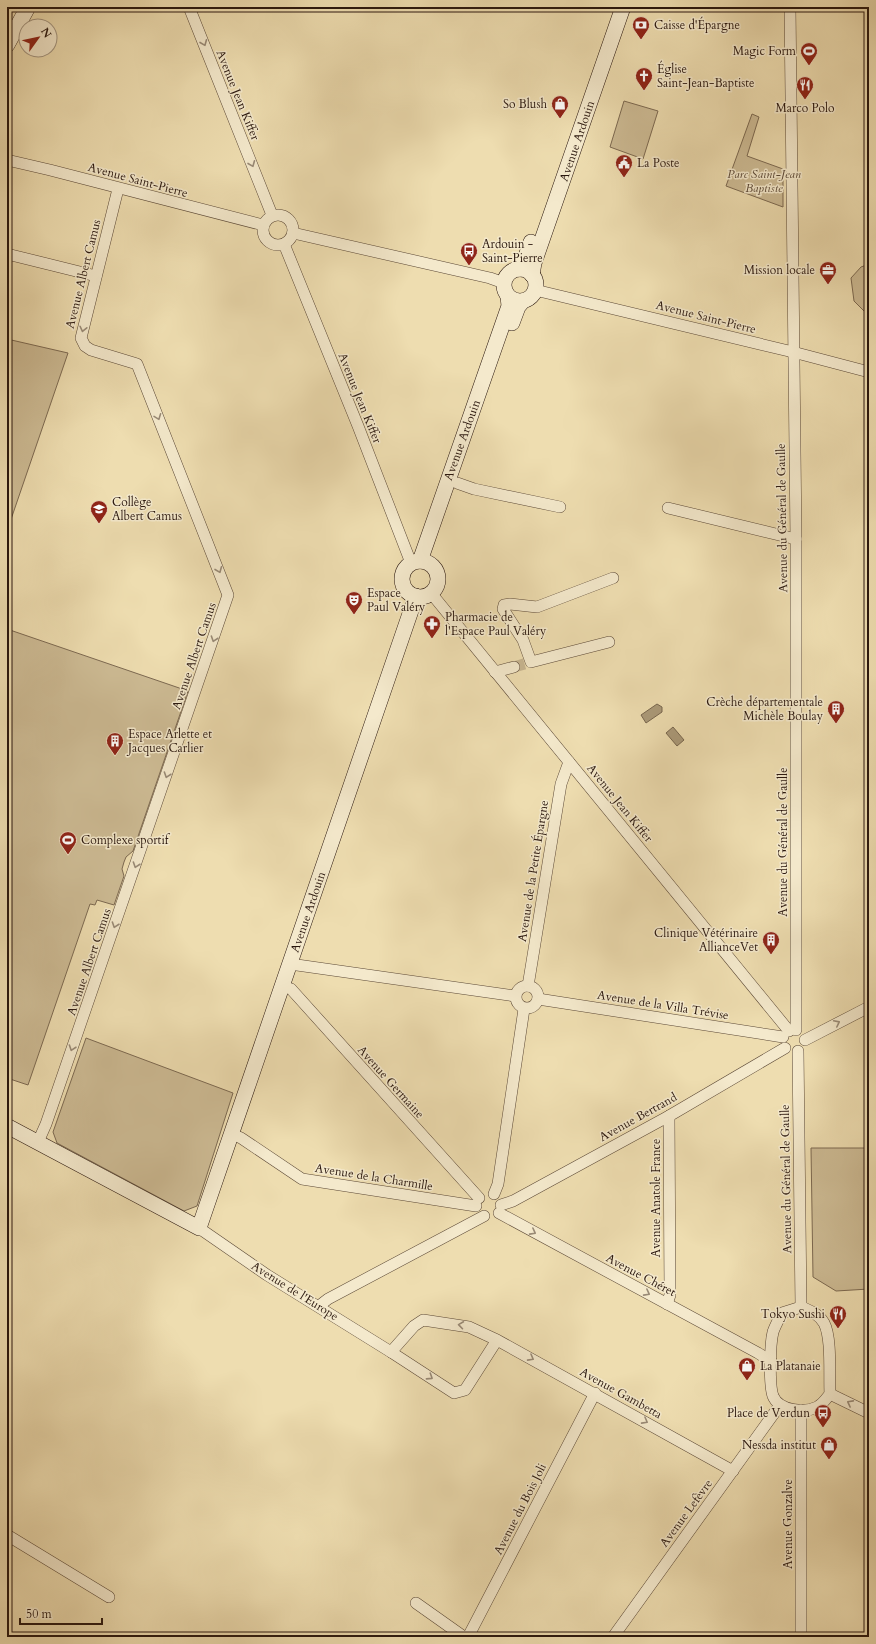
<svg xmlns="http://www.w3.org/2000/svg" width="876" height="1644" font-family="Cardo,serif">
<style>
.green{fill:#cdbb94;stroke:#7c6951}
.water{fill:#ab9a79;stroke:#77664e}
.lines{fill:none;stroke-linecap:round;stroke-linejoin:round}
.street-tunnel{stroke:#c7b590;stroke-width:11;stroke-dasharray:11 5.5;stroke-linecap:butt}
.street-casing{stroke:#5b4836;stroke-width:12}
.secondary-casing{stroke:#2a170e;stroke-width:16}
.street{stroke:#f4e9cc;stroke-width:11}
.secondary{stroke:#f4e9cc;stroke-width:15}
.oneway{stroke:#998a76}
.labels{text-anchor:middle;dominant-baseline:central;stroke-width:3;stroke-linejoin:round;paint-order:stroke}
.poi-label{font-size:12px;fill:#2a170e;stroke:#f4e9cc;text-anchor:start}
.street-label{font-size:12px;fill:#2a170e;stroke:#f4e9cc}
.park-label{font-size:12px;font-style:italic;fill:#5b4836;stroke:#f4e9cc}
</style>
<rect width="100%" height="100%" fill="#eeddb0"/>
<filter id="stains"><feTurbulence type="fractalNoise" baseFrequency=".005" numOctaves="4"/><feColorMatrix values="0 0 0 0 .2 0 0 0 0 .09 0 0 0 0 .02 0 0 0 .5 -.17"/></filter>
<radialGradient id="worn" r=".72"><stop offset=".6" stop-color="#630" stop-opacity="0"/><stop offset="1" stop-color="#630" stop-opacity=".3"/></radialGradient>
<g class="green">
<path d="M624,101L658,111L643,159L610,147Z"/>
<path d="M752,114L759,117L747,156L783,169V207L726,186Z"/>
<path d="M869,264V313H866L854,301L851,278L861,267Z"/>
<path d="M7,339L68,353L7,531Z"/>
<path d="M7,629L188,691L133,851L126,857L124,862L122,869L124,876L114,905L97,900L95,905L90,904L28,1085L7,1078Z"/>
<path d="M86,1038L233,1093L197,1206L184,1211L57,1143L53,1132Z"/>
<path d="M811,1148H869V1289L836,1291L813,1277Z"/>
</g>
<g class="water">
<path d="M657,704L662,707V712L646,723L641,715Z"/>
<path d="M673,727L684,740L677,746L666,733Z"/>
</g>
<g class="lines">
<path class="street-tunnel" d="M514,667L531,662"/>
<g class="street-casing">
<g id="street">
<path d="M189,7L272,215"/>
<path d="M790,7L796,539V1030"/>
<path d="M7,160L50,170L263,225"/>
<circle cx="278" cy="230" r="15"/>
<path d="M293,233L490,278L504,283"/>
<path d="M284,244L358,426L411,563"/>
<path d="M7,254L96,276"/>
<path d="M535,290L793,352L869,372"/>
<path d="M457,483L474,489L560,507"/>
<path d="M668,508L796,539"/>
<path d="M431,593L789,1031"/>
<path d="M609,642L531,662L523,640L503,609L504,605L510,604L537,607L613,578"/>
<path d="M495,672L514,667"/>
<path d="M290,964L515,996"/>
<circle cx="527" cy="997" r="11"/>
<path d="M282,986L291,989L479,1198"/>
<path d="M528,986L561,784L569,762"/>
<path d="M538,999L783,1037"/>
<path d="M805,1040L869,1007"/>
<path d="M798,1051L801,1307"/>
<path d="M232,1134L241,1138L302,1179L476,1206"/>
<path d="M38,1142L46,1124L228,595L137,364L91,350L85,346L81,338L118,189"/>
<path d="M494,1194L498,1184L524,1009"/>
<path d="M501,1205L513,1201L669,1116L785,1048"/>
<path d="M499,1213L758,1353L771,1361"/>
<path d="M199,1228L267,1275L391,1352"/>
<path d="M667,1304L670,1295L669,1116"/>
<path d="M319,1306L328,1299L484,1216"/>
<path d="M801,1307C809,1310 819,1314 824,1323C832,1338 829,1375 830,1394C826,1399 823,1404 817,1407C805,1413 779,1411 773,1396C769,1385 770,1344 773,1332C775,1326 779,1319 782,1313Z"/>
<path d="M497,1340L465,1390L454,1393L391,1352L414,1326L423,1320L469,1327L497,1340L733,1471"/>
<path d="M830,1394L869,1413"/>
<path d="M801,1410V1637"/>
<path d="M7,1535L109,1597"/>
<path d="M416,1603L464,1637"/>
<path d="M468,1637L595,1393"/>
<path d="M613,1637L780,1405"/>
</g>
</g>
<g class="secondary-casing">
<g id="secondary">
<path d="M7,45L28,7"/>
<circle cx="520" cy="285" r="16"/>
<path d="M519,269L525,259L531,242"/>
<path d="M532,275L534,263L623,7"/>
<path d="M512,323L518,307L523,301"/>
<path d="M420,561L509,306L508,296"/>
<circle cx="420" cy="579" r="18"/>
<path d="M7,1126L199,1228L416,596"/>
</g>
</g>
<use href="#street" class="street"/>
<use href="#secondary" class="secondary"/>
</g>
<defs><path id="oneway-chevron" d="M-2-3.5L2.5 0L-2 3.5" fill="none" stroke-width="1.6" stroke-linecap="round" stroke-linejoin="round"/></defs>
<g class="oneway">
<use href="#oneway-chevron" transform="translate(204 43) rotate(68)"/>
<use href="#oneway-chevron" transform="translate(252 164) rotate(68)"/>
<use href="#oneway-chevron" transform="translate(83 329) rotate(103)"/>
<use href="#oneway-chevron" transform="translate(158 417) rotate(69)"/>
<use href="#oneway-chevron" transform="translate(219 570) rotate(68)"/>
<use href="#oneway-chevron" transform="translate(214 639) rotate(109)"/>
<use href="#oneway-chevron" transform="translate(167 775) rotate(109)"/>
<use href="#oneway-chevron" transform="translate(136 865) rotate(109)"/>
<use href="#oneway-chevron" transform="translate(115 925) rotate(109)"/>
<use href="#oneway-chevron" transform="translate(837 1023) rotate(-27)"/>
<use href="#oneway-chevron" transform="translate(72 1048) rotate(109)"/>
<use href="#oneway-chevron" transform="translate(533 1232) rotate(28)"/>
<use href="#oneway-chevron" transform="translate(647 1293) rotate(28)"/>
<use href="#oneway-chevron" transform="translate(461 1325) rotate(-172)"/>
<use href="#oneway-chevron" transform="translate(531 1358) rotate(29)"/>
<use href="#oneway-chevron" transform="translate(430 1377) rotate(33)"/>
<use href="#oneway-chevron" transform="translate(850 1403) rotate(-152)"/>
<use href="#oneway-chevron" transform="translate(645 1421) rotate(29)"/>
</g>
<defs>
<g id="bank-pin" transform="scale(0.9)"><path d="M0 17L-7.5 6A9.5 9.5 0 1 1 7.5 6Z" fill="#8f2418" stroke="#f4e9cc"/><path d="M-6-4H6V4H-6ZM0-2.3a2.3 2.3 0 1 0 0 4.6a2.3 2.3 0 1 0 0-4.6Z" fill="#fff"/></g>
<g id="stadium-pin" transform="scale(0.9)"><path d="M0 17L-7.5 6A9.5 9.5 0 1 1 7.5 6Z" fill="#8f2418" stroke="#f4e9cc"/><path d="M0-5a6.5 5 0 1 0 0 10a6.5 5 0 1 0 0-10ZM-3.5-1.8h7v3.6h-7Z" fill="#fff"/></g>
<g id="church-pin" transform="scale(0.9)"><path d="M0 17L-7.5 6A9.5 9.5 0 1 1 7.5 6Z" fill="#8f2418" stroke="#f4e9cc"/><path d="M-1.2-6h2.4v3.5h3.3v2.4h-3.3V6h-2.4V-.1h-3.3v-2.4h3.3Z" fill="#fff"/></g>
<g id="restaurant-pin" transform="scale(0.9)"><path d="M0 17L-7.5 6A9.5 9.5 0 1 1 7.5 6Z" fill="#8f2418" stroke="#f4e9cc"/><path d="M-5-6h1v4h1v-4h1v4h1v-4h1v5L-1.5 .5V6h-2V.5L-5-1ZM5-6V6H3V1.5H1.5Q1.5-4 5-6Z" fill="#fff"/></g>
<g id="shop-pin" transform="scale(0.9)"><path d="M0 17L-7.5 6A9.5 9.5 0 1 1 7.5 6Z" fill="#8f2418" stroke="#f4e9cc"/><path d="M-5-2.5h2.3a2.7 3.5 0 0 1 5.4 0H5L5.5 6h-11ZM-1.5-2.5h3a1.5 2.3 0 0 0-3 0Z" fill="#fff"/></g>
<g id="civic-pin" transform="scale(0.9)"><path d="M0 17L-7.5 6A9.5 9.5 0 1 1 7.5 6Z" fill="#8f2418" stroke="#f4e9cc"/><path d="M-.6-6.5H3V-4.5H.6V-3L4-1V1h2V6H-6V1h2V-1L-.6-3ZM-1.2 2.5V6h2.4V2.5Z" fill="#fff"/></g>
<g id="bus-pin" transform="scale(0.9)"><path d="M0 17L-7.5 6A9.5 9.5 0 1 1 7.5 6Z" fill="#8f2418" stroke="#f4e9cc"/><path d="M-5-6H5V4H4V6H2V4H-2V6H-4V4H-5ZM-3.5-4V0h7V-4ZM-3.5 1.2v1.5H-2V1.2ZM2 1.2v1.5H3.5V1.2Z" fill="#fff"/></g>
<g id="office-pin" transform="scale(0.9)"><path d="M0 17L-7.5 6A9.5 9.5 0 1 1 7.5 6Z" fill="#8f2418" stroke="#f4e9cc"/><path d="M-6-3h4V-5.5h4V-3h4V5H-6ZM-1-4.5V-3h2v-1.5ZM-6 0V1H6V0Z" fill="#fff"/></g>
<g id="school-pin" transform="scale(0.9)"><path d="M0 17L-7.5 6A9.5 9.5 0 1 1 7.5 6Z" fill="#8f2418" stroke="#f4e9cc"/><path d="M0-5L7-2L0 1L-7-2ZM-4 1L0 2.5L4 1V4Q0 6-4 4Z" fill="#fff"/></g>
<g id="theatre-pin" transform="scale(0.9)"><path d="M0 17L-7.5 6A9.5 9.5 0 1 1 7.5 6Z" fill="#8f2418" stroke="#f4e9cc"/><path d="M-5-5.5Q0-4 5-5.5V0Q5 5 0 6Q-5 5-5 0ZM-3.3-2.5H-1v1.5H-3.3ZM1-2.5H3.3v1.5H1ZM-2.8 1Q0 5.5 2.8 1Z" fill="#fff"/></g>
<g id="pharmacy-pin" transform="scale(0.9)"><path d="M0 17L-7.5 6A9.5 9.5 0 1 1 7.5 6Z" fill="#8f2418" stroke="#f4e9cc"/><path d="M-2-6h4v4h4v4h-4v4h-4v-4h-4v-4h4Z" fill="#fff"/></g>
<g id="building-pin" transform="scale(0.9)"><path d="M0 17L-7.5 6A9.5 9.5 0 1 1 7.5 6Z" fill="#8f2418" stroke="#f4e9cc"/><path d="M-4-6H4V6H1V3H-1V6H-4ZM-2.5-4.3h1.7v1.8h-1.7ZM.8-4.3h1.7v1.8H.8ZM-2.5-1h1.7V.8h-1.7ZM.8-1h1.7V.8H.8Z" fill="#fff"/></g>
</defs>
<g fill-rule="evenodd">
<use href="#bank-pin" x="641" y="25"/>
<use href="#stadium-pin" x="809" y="51"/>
<use href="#church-pin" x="644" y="76"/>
<use href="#restaurant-pin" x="805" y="85"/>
<use href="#shop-pin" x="560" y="104"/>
<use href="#civic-pin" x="624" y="163"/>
<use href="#bus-pin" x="469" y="251"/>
<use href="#office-pin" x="828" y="270"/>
<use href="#school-pin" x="99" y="509"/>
<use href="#theatre-pin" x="354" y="600"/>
<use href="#pharmacy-pin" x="432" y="624"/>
<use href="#building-pin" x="836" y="709"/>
<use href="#building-pin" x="115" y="741"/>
<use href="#stadium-pin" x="68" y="840"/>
<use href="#building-pin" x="771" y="940"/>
<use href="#restaurant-pin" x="838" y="1314"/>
<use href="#shop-pin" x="747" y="1366"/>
<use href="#bus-pin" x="823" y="1413"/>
<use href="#shop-pin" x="829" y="1445"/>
</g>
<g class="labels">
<g class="poi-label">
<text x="654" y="25">Caisse d'Épargne</text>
<text x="796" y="51" text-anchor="end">Magic Form</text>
<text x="657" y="69">Église<tspan x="657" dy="14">Saint-Jean-Baptiste</tspan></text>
<text x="547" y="104" text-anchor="end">So Blush</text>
<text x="805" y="108" text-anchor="middle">Marco Polo</text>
<text x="637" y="163">La Poste</text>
<text x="482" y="244">Ardouin -<tspan x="482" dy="14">Saint-Pierre</tspan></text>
<text x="815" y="270" text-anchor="end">Mission locale</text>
<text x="112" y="502">Collège<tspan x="112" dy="14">Albert Camus</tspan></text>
<text x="367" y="593">Espace<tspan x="367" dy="14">Paul Valéry</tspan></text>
<text x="445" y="617">Pharmacie de<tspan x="445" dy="14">l'Espace Paul Valéry</tspan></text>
<text x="823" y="702" text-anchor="end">Crèche départementale<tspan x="823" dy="14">Michèle Boulay</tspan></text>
<text x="128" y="734">Espace Arlette et<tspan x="128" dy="14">Jacques Carlier</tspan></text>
<text x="81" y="840">Complexe sportif</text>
<text x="758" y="933" text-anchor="end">Clinique Vétérinaire<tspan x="758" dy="14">AllianceVet</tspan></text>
<text x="825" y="1314" text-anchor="end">Tokyo Sushi</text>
<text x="760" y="1366">La Platanaie</text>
<text x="810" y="1413" text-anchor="end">Place de Verdun</text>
<text x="816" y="1445" text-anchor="end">Nessda institut</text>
</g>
<g class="street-label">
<text transform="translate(238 95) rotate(68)">Avenue Jean Kiffer</text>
<text transform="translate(577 141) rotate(-71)">Avenue Ardouin</text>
<text transform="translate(138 180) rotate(15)">Avenue Saint-Pierre</text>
<text transform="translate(83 274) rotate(-76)">Avenue Albert Camus</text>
<text transform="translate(706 317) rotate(14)">Avenue Saint-Pierre</text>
<text transform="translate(360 398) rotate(68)">Avenue Jean Kiffer</text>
<text transform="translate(462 440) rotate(-70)">Avenue Ardouin</text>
<text transform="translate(782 518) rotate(-91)">Avenue du Général de Gaulle</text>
<text transform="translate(194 656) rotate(-71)">Avenue Albert Camus</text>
<text transform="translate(620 803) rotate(51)">Avenue Jean Kiffer</text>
<text transform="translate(783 842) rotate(-90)">Avenue du Général de Gaulle</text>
<text transform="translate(533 871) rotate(-81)">Avenue de la Petite Épargne</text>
<text transform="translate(308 912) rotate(-71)">Avenue Ardouin</text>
<text transform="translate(89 962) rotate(-71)">Avenue Albert Camus</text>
<text transform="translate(663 1005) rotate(9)">Avenue de la Villa Trévise</text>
<text transform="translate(391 1082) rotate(48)">Avenue Germaine</text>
<text transform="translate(638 1117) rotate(-29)">Avenue Bertrand</text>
<text transform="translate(374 1177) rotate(9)">Avenue de la Charmille</text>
<text transform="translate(786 1179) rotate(-91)">Avenue du Général de Gaulle</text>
<text transform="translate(656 1198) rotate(-90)">Avenue Anatole France</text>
<text transform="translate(641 1275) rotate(28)">Avenue Chéret</text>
<text transform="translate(295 1291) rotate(32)">Avenue de l'Europe</text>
<text transform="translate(621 1393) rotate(29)">Avenue Gambetta</text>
<text transform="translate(520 1509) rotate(-63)">Avenue du Bois Joli</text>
<text transform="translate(686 1513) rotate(-54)">Avenue Lefèvre</text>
<text transform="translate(788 1524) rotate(-90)">Avenue Gonzalve</text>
</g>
<g class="park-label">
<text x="764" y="174">Parc Saint-Jean<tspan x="764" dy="14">Baptiste</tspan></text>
</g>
</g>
<rect width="876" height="1644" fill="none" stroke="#eeddb0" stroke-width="24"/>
<rect x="8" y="8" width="860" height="1628" fill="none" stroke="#2a170e" stroke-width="2"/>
<rect x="12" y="12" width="852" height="1620" fill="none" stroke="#2a170e"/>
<g transform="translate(38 38) rotate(57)"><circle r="19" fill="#f4e9cc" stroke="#a39580"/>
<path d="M0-3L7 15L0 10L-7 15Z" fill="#8f2418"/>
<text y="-6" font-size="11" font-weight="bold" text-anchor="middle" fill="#2a170e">N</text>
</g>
<path d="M20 1618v6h82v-6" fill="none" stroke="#2a170e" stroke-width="2"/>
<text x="26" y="1618" font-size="12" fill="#2a170e" stroke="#f4e9cc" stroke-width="3" paint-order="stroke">50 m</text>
<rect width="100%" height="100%" filter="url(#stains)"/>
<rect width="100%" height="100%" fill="url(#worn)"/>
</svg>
